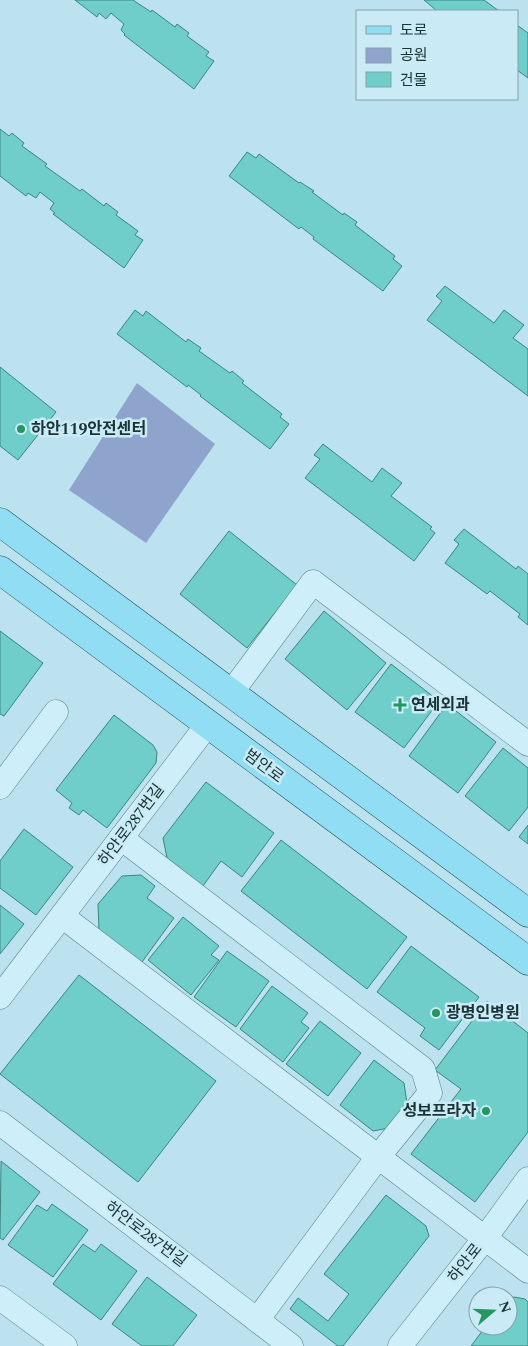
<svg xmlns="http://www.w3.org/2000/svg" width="528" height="1346" font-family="Spectral,'Noto Sans KR',serif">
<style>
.green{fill:#8fa4cc}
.building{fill:#6fceca;stroke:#3a8581}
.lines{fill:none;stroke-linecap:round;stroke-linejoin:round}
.minor-casing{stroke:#558286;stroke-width:25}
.major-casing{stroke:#2a5253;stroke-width:29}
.minor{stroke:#ceeffa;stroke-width:24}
.major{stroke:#90ddf4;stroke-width:28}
.poi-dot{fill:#239661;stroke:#caebf6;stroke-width:2}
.labels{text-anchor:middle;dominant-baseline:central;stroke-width:5;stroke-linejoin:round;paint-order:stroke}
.poi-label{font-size:16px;font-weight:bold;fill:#1a3334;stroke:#caebf6;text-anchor:start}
.street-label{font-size:16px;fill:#1a3334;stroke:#caebf6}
</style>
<rect width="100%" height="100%" fill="#bbe2ee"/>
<path class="green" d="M137,383L215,444L146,543L69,490Z"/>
<g class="building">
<path d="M75,0H133L151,12L152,10L175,27L177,24L189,33L187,36L209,52L206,56L214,61L194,89L124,35L125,34L121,30L124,24L111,13L106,19L99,13L97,17Z"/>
<path d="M424,0H484L499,11H437Z"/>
<path d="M517,25L528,33V78L517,70Z"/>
<path d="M0,129L9,136L12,133L24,143L22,146L47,164L45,166L80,191L82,189L104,206L106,203L118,212L116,215L138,231L135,235L143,240L124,268L53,214L55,213L50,209L54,203L40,192L36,198L28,193L26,196L0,176Z"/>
<path d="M247,152L256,158L259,154L299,183L300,182L314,191L312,192L343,215L344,213L357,222L355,225L395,256L393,259L402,266L383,291L313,239L314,237L301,227L299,229L229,176Z"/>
<path d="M445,286L494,323L504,310L524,325L513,338L528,349V396L427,320L442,301L436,296Z"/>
<path d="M135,310L143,316L146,311L186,342L188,339L201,348L199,351L230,373L232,371L244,381L242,383L282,414L280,417L289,424L270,449L200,396L201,395L188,385L187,387L117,334Z"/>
<path d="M0,367L56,412L18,460L0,446Z"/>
<path d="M323,444L372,482L382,468L402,483L391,496L432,527L430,529L435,533L414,561L305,478L320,459L314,455Z"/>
<path d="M464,529L516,569L518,566L528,574V625L518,617L520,614L490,591L487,594L445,563L459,544L454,540Z"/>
<path d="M229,531L297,585L247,648L180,594Z"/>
<path d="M324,611L386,663L347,710L285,659Z"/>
<path d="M0,631L43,663L4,716L0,714Z"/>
<path d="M391,664L439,701L404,748L355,712Z"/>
<path d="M447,704L496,742L458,793L409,756Z"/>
<path d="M114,715L153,745L157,752L156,763L107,828L83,810L79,815L69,808L72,803L56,790Z"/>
<path d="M503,748L528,768V807L509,831L465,796Z"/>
<path d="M206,782L274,833L242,877L221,861L203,886L167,858L163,838Z"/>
<path d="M528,825V844L519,837Z"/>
<path d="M24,829L73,867L36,915L0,888V861Z"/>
<path d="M281,840L407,937L367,989L241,891Z"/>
<path d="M141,875L155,886L147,898L174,918L142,962L99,931L98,904L122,876Z"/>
<path d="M0,905L24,924L0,954Z"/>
<path d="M183,917L219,946L211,955L219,960L191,995L148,960Z"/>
<path d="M411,946L479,997L439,1050L420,1036L425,1028L377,992Z"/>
<path d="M227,951L269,981L236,1027L194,997Z"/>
<path d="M79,975L216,1081L138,1182L0,1074Z"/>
<path d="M272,986L308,1013L301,1022L309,1028L283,1062L240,1029Z"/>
<path d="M487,1001L528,1033V1132L475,1202L411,1154L461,1089L435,1070Z"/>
<path d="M320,1021L361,1053L328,1096L286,1064Z"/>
<path d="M374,1060L404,1083L407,1103L389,1128L373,1131L340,1105Z"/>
<path d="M1,1161L40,1192L3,1240L0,1238Z"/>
<path d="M386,1195L426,1226L429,1236L343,1346H338L290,1309L298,1298L328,1321L349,1294L324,1274Z"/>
<path d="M52,1204L88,1230L53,1277L8,1245L37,1205L47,1211Z"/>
<path d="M83,1244L95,1252L101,1244L137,1271L101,1320L53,1284Z"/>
<path d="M147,1277L197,1315L173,1346H142L112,1324Z"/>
<path d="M514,1297L525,1299L528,1302V1346H471L486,1326H508V1300Z"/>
</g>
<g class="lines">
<g class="minor-casing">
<g id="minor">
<path d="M231,693L313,582L528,744"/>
<path d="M0,787L56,712"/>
<path d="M121,838L423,1069L430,1093L378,1157L257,1320"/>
<path d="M62,916L528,1271"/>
<path d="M0,997L208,724"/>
<path d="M0,1123L291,1346"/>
<path d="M0,1298L65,1346"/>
<path d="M400,1346L485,1238L528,1179"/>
</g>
</g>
<g class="major-casing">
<g id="major">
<path d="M0,522L528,913"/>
<path d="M0,570L528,961"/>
</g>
</g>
<use href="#minor" class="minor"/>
<use href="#major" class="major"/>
</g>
<g class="poi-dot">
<circle cx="21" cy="429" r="5"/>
<path d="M397.5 697.5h5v5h5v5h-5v5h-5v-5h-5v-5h5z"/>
<circle cx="436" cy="1013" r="5"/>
<circle cx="486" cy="1111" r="5"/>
</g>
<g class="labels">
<g class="poi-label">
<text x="31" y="429">하안119안전센터</text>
<text x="411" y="705">연세외과</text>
<text x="446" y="1013">광명인병원</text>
<text x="476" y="1111" text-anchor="end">성보프라자</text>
</g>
<g class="street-label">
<text transform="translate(264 766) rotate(37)">범안로</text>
<text transform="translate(131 825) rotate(-53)">하안로287번길</text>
<text transform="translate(146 1234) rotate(37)">하안로287번길</text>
<text transform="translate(465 1263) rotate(-52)">하안로</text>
</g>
</g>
<rect x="356" y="10" width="162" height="90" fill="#caebf6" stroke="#84a1a8"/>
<rect x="366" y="26" width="25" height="8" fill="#90ddf4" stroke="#84a1a8"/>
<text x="400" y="35" font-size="15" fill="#1a3334">도로</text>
<rect x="366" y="48" width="25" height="15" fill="#8fa4cc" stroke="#84a1a8"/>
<text x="400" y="60" font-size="15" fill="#1a3334">공원</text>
<rect x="366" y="72" width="25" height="15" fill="#6fceca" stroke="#84a1a8"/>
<text x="400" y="85" font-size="15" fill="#1a3334">건물</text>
<g transform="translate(493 1311) rotate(71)"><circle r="24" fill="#caebf6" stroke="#84a1a8"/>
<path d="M0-4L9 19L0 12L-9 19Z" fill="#239661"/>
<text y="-8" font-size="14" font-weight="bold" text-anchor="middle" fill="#1a3334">N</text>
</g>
</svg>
